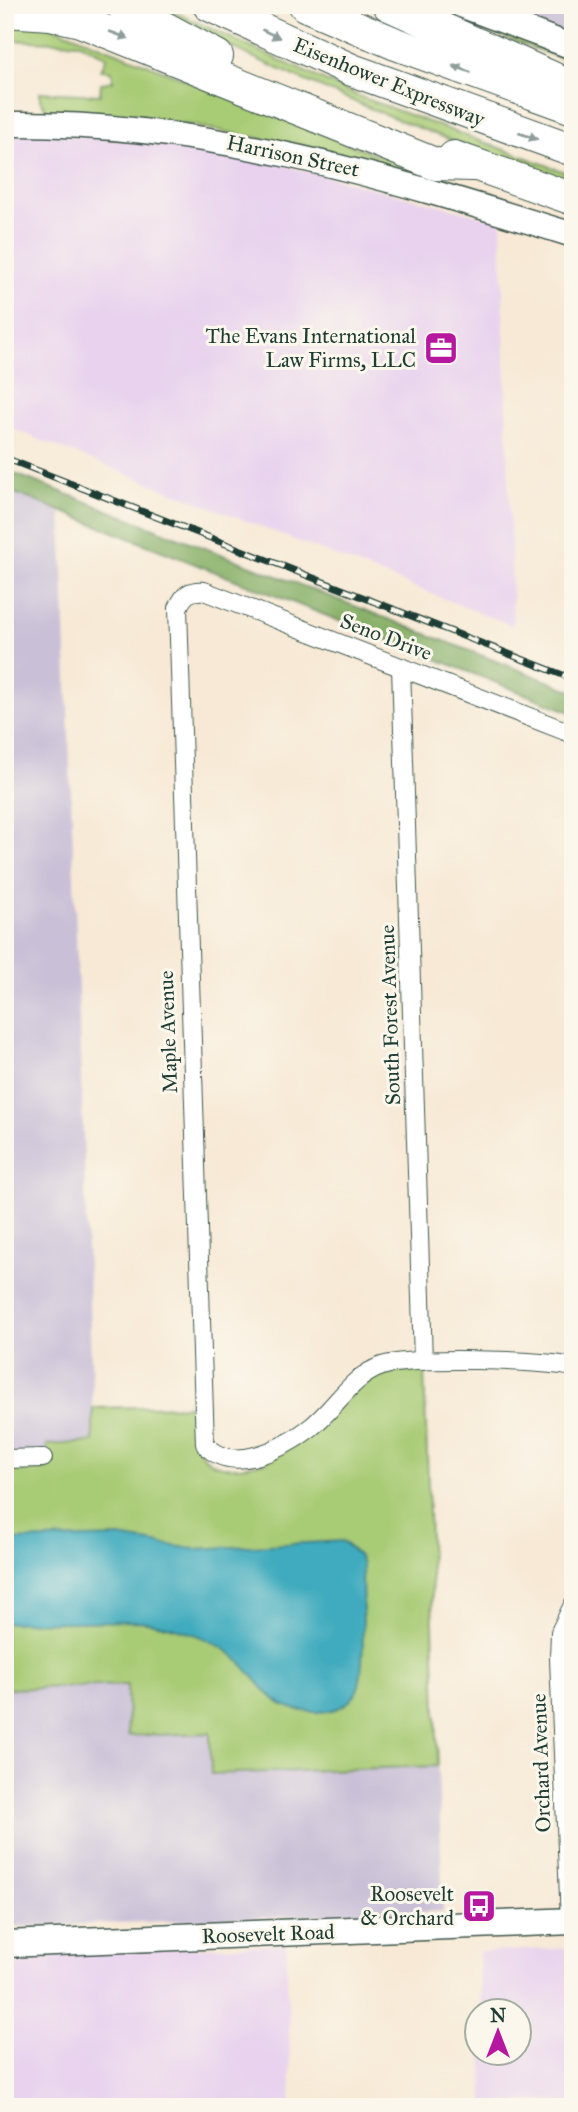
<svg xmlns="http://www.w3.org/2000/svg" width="578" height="2112" font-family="'IM FELL Great Primer',serif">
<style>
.built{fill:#e8d2ee}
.industrial{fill:#c9bfd7}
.green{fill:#a8cb74;stroke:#648454;stroke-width:2}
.forest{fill:#86af66;stroke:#52764d;stroke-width:2}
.water{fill:#3fabbe;stroke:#2f7479;stroke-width:2}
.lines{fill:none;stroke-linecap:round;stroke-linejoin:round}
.minor-casing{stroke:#3f574c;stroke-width:20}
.secondary-casing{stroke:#3f574c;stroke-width:27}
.primary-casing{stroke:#3f574c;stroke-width:29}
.motorway-casing{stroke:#3f574c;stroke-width:34}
.minor{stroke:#fff;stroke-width:18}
.secondary{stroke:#fff;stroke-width:24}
.primary{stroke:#fff;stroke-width:26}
.motorway{stroke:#fff;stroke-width:32}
.rail-casing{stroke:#1f3d34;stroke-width:7}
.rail{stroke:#fbf7ec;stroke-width:4.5;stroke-dasharray:13;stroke-linecap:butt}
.oneway{fill:#8f9e9a}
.labels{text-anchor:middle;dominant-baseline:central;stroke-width:6;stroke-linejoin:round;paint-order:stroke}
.street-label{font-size:21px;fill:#1f3d34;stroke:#fbf7ec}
.poi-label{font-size:21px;fill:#1f3d34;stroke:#fbf7ec;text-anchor:end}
</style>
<rect width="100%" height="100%" fill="#fbf7ec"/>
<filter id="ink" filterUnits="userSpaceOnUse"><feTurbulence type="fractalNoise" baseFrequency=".0143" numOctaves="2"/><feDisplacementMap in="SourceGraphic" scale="14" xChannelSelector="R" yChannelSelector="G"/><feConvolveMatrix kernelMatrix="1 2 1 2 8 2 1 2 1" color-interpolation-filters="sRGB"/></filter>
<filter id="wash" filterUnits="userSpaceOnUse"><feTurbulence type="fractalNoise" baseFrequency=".00686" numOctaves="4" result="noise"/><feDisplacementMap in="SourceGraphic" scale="28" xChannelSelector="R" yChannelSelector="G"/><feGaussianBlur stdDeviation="1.57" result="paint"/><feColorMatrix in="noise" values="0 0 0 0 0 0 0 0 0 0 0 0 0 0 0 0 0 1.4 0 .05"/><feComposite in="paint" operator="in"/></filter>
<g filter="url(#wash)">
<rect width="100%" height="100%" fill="#f7e9d5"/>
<g class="built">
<path d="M5,131L204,145L501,221L513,626L5,426Z"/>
<path d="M286,1944L292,2107H5V1956Z"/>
<path d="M573,1948V2107H564L558,2101L484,2104L482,2053L518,2052V2010H481L479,1952Z"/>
</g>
<g class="industrial">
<path d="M486,5H573V37Z"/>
<path d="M5,489L61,511L94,1443L47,1445V1469L5,1471Z"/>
<path d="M127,1685L210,1733L212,1774L438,1766L443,1911L5,1927V1689Z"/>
</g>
<g class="green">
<path d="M144,5H159L358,96L573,175V184C425,134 283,75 144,5Z"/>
<path d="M418,5H433L573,57V63Z"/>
<path d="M5,20L43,23L364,150L573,220V226L332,152L189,125L48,112L40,100V92L100,95L101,83L113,81L112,71L101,70L107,57L80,43L5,40Z"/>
<path d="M424,1370L438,1766L211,1774L210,1733L128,1736L127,1685L5,1689V1471L47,1469V1445L93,1442V1408L191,1406C191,1459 210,1477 265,1462L367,1382L394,1371Z"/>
</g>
<path class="forest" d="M5,470L573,691V713L5,489Z"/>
<path class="water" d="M119,1537L194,1549L342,1541L358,1555L362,1565C362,1593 366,1666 358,1688C348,1719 295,1717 274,1699C256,1684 246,1663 226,1650C199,1633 170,1625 140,1621L5,1623V1540Z"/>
</g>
<g filter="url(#ink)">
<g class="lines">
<g class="minor-casing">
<g id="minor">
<path d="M401,667L423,1361"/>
<path d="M573,734L204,591C190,590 184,594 178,608L205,1444C231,1476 284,1448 310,1428C336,1408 350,1377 382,1366C410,1356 542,1360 573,1367"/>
<path d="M5,1459L43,1458"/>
<path d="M570,1921L559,1659L560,1632L573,1605"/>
</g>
</g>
<g class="secondary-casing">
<g id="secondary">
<path d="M461,5L573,47"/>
<path d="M5,124C207,121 383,176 573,235"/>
</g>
</g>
<g class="primary-casing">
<path id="primary" d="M5,1944L573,1921"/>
</g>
<g class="motorway-casing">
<g id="motorway">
<path d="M122,5L217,56"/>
<path d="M209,5L352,70L573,150"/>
<path d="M305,5L396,44L573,108"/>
<path d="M389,5L553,78L573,92"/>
<path d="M5,11L50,14L80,21L435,164L473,165"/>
<path d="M454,157L573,199"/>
</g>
</g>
<use href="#minor" class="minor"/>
<use href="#secondary" class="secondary"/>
<use href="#primary" class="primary"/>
<use href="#motorway" class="motorway"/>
<g class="rail-casing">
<path id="rail" d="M5,458L573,679"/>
</g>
<use href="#rail" class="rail"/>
</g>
<defs><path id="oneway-solid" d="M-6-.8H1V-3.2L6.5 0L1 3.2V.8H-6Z" transform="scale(1.75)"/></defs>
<g class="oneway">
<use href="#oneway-solid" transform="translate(271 34) rotate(25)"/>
<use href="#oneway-solid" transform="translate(119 35) rotate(20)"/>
<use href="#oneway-solid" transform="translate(462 69) rotate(-159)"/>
<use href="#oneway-solid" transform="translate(528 136) rotate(19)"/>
</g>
</g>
<defs>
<g id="office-square" transform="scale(1.75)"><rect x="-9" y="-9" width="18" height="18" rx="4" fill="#b5179e" stroke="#fbf7ec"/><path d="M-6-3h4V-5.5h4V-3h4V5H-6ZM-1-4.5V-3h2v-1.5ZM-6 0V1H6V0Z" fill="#fff"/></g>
<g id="bus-square" transform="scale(1.75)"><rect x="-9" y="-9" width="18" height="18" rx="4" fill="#b5179e" stroke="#fbf7ec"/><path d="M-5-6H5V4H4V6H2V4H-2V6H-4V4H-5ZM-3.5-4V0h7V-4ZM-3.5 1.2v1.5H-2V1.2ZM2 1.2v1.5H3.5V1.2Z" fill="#fff"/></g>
</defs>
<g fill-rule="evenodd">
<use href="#office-square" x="441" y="348"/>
<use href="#bus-square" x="479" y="1906"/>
</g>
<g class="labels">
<g class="street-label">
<text transform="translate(389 82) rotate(22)">Eisenhower Expressway</text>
<text transform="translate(293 156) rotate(12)">Harrison Street</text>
<text transform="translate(386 637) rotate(21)">Seno Drive</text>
<text transform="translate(390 1015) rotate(-92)">South Forest Avenue</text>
<text transform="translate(168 1032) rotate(-92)">Maple Avenue</text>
<text transform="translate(541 1763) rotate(-92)">Orchard Avenue</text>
<text transform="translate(268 1934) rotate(-2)">Roosevelt Road</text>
</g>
<g class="poi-label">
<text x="416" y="336">The Evans International<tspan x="416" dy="24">Law Firms, LLC</tspan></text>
<text x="454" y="1894">Roosevelt<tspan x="454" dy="24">&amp; Orchard</tspan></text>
</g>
</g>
<rect width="578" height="2112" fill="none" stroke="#fbf7ec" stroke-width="28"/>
<g transform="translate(498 2032)"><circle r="33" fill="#fbf7ec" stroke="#a3ada2" stroke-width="2"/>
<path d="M0-5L12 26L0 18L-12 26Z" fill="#b5179e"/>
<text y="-10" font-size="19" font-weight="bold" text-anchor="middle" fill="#1f3d34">N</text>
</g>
</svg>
